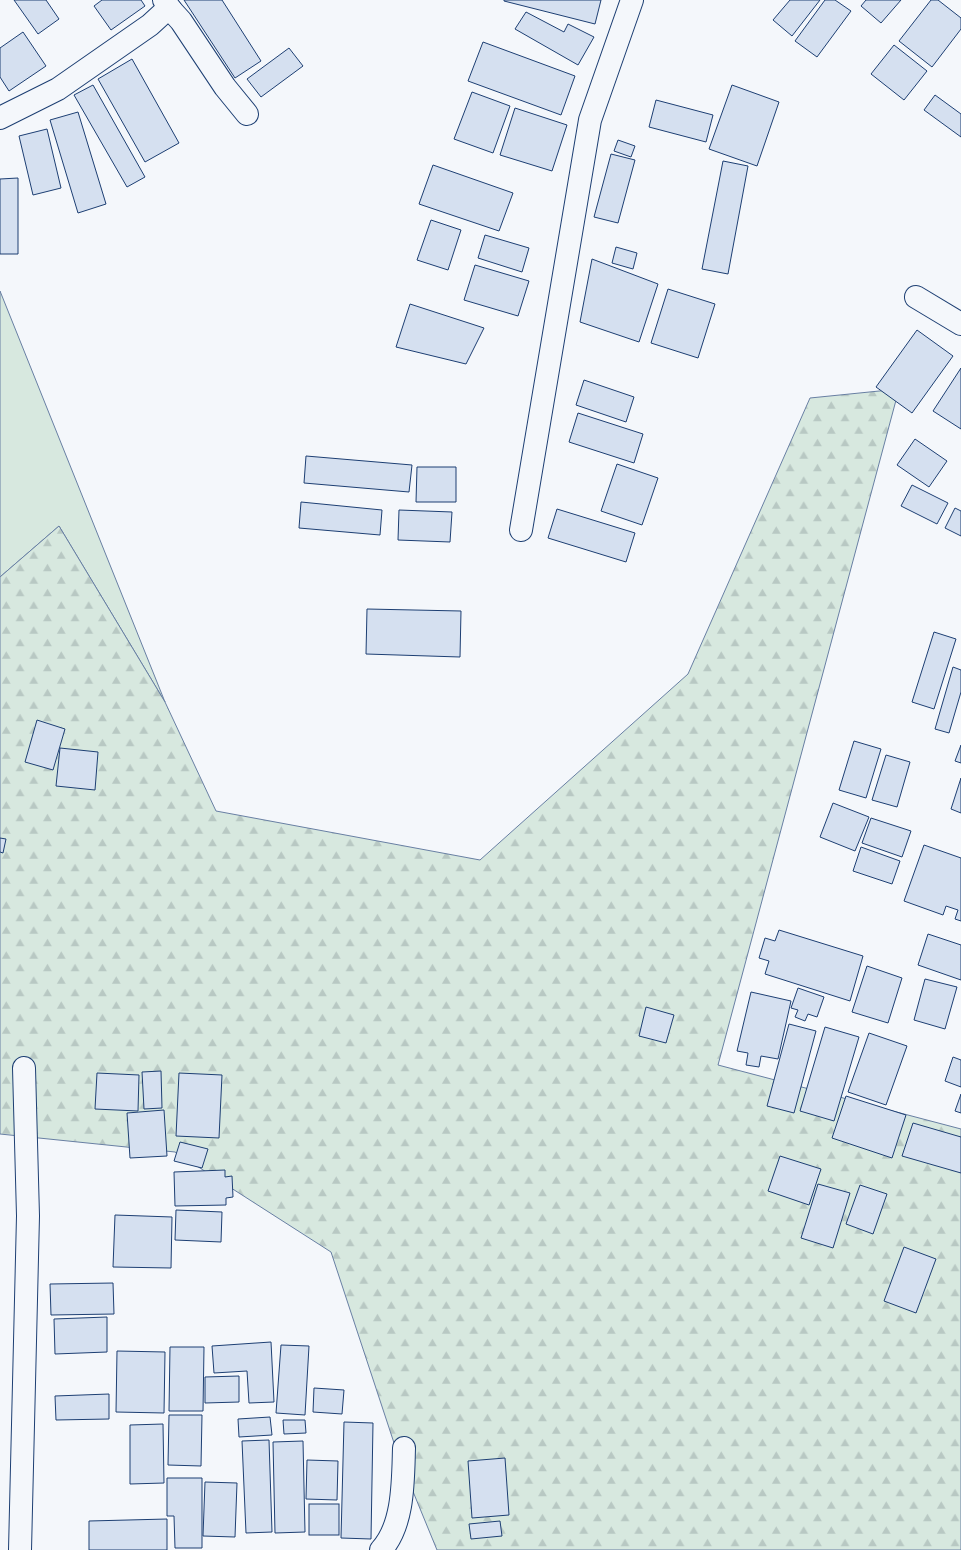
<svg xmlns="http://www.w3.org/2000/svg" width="961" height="1550" font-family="'PT Sans Narrow',sans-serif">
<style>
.green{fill:#d7e8df;stroke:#687fa3}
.forest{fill:url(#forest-firs);stroke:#687fa3}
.building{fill:#d5e0f0;stroke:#1d3f73}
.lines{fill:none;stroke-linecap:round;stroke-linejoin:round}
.minor-casing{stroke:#1d3f73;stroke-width:24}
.minor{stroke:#f4f7fb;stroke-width:22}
</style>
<defs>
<pattern id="forest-firs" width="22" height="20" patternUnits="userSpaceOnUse" patternTransform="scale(1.25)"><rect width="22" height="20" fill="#d7e8df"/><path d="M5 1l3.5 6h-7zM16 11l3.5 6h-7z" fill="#b8c8c3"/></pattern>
</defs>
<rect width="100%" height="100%" fill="#f4f7fb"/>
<path class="green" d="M0,291L165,702L59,526L0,577Z"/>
<path class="forest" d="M899,389L718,1065L961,1129V1550H437L398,1455L331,1252L175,1152L0,1134V577L59,526L165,702L216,811L480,860L688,674L810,398Z"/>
<g class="building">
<path d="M14,0H46L59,19L38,34Z"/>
<path d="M102,0H141L145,6L111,30L94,6Z"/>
<path d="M184,0H222L261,61L235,78Z"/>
<path d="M504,0H601L595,24L504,1Z"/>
<path d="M790,0H820L792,36L773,20Z"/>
<path d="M825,0H835L851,11L817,57L795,41Z"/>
<path d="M866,0H901L881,23L861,6Z"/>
<path d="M931,0H938L961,18V29L932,67L899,41Z"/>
<path d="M526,12L564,32L568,24L594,37L578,65L515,29Z"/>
<path d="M23,32L46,66L9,91L0,77V48Z"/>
<path d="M483,42L575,76L561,115L468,81Z"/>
<path d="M894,45L927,71L904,100L871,74Z"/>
<path d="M289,48L303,66L261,97L247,79Z"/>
<path d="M132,59L179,143L145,162L98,79Z"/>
<path d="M93,85L145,177L127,187L74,95Z"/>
<path d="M732,85L779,102L757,166L709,149Z"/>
<path d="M472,92L510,106L493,153L454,139Z"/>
<path d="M935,95L961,114V137L924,110Z"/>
<path d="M656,100L713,115L706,142L649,127Z"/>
<path d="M515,108L567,125L552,171L500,155Z"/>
<path d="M78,112L106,204L78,213L50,120Z"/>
<path d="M47,129L61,188L33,195L19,136Z"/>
<path d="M618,140L635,146L631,157L614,151Z"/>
<path d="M611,154L635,160L618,223L594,217Z"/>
<path d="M723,161L748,166L728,274L702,269Z"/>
<path d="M433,165L513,193L499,231L419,204Z"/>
<path d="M18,178V254H0V179Z"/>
<path d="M431,220L461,230L448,270L417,260Z"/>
<path d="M485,235L529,248L522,272L478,258Z"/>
<path d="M616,247L637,253L633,269L612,263Z"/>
<path d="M592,259L658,284L639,342L580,322Z"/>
<path d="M475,265L529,281L518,316L464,300Z"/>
<path d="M668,289L715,304L698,358L651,343Z"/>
<path d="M410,304L484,328L466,364L396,347Z"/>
<path d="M917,330L953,356L912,413L876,387Z"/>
<path d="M961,368V429L933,411Z"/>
<path d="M584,380L634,397L626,422L576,405Z"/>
<path d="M578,413L643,434L634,463L569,442Z"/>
<path d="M915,439L947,461L929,487L897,465Z"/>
<path d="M306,456L412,465L409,492L304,483Z"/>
<path d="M617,464L658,478L642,525L601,511Z"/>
<path d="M417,467H456V502H416Z"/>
<path d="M912,485L948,503L937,524L901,506Z"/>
<path d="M301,502L382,510L380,535L299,528Z"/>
<path d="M955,508L961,511V536L945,528Z"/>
<path d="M557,509L635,533L626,562L548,538Z"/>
<path d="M399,510L452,512L450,542L398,540Z"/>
<path d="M367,609L461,611L460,657L366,654Z"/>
<path d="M934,632L956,639L934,709L912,702Z"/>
<path d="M953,667L961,670V692L949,733L935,729Z"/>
<path d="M37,720L65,729L53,770L25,762Z"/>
<path d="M854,741L881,749L866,798L839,790Z"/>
<path d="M961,745V763L955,761Z"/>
<path d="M60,748L98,752L95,790L56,786Z"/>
<path d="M886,755L910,762L897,807L872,800Z"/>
<path d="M961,778V813L951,809Z"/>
<path d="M833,803L869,817L855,851L820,837Z"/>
<path d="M871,818L911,831L902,857L862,843Z"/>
<path d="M0,838L6,839L3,853L0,852Z"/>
<path d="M924,845L961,858V921L955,919L958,910L946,906L943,915L904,901Z"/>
<path d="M861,847L900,861L892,884L853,871Z"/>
<path d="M779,930L863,956L850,1001L765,974L769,961L759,958L765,938L775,941Z"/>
<path d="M928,934L961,945V980L918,965Z"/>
<path d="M867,966L902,978L888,1023L852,1012Z"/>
<path d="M925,979L957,987L945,1029L914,1020Z"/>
<path d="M798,988L824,997L817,1017L808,1014L805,1021L795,1017L798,1010L791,1008Z"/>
<path d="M751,992L791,1001L778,1059L761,1056L759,1067L746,1065L748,1053L737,1051Z"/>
<path d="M646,1007L674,1015L666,1043L639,1036Z"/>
<path d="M789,1024L816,1031L794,1113L767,1106Z"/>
<path d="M825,1027L859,1037L834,1121L800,1111Z"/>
<path d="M869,1033L907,1046L886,1105L848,1092Z"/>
<path d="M953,1057L961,1060V1087L945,1081Z"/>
<path d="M161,1071L162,1108L144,1109L142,1072Z"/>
<path d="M97,1073L139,1075L138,1111L95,1109Z"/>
<path d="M179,1073L222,1075L219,1138L176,1136Z"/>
<path d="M961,1094V1113L955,1111Z"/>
<path d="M846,1096L906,1115L892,1158L832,1138Z"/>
<path d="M164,1110L167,1156L130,1158L127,1113Z"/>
<path d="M913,1123L961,1137V1173L902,1156Z"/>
<path d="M180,1142L208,1149L202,1168L174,1161Z"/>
<path d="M780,1156L821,1169L809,1205L768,1191Z"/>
<path d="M225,1170V1177L232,1176L233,1197L226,1198V1205L175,1206L174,1172Z"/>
<path d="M818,1184L850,1193L833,1248L801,1238Z"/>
<path d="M860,1185L887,1194L873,1234L846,1224Z"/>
<path d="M176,1210L222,1212L221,1242L175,1240Z"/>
<path d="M115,1215L172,1217L171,1268L113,1267Z"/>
<path d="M904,1247L936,1259L916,1313L884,1301Z"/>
<path d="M113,1283L114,1314L51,1315L50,1284Z"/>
<path d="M107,1317V1352L55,1354L54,1319Z"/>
<path d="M271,1342L274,1402L249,1403L247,1371L214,1373L212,1346Z"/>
<path d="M281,1345L309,1346L305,1415L276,1413Z"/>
<path d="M170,1347H204L203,1411H169Z"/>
<path d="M117,1351L165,1352L164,1413L116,1412Z"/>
<path d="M239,1376V1402L205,1403V1377Z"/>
<path d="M314,1388L344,1390L342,1414L313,1412Z"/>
<path d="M109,1394V1419L56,1420L55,1396Z"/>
<path d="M169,1415H202L201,1466L168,1465Z"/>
<path d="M270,1417L272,1435L239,1437L238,1419Z"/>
<path d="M283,1420H305L306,1433L284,1434Z"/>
<path d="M344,1422L373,1423L371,1539L341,1538Z"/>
<path d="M163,1424L164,1483L130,1484V1425Z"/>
<path d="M269,1440L272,1532L246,1533L242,1441Z"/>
<path d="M303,1441L305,1532L275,1533L273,1442Z"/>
<path d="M505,1458L509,1515L472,1518L468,1461Z"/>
<path d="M307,1460L338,1461L337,1500L306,1499Z"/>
<path d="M167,1478H202V1548H175L174,1516H167Z"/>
<path d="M205,1482L237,1483L235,1537L203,1536Z"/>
<rect x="309" y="1504" width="30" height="31"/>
<path d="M167,1519V1550H89V1521Z"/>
<path d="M500,1521L502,1536L471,1539L469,1524Z"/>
</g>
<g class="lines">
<g class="minor-casing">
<g id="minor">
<path d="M171,10L181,21L225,87L247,114"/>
<path d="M0,118L58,89L150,25L162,14L171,10L164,0"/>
<path d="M916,297L961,324"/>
<path d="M521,530L590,120L632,0"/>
<path d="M20,1550L28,1216L24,1068"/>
<path d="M381,1550C404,1525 403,1480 404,1448"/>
</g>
</g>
<use href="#minor" class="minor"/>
</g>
</svg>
